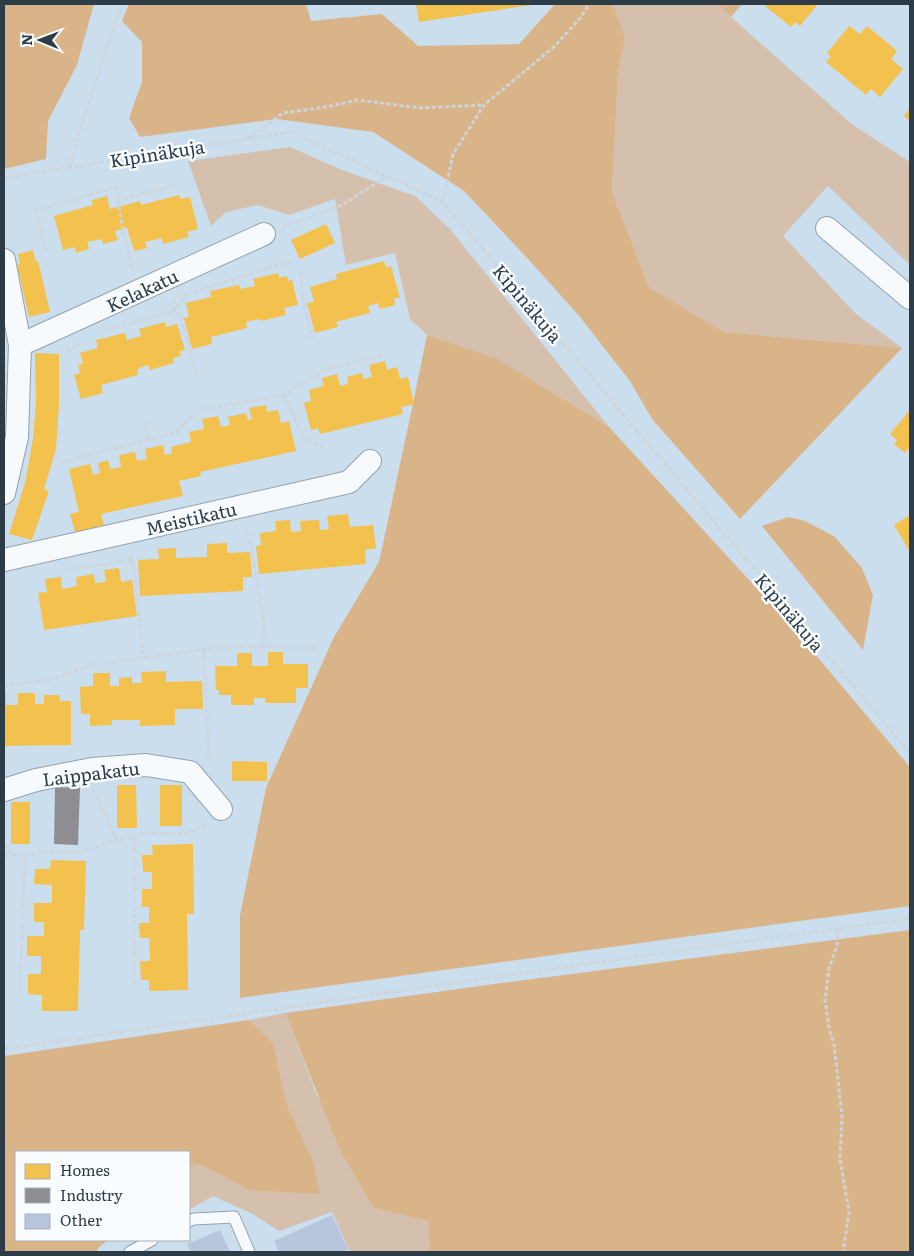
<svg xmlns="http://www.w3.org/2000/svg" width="914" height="1256" font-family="Literata,serif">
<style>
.green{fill:#d4c0ac}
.forest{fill:#dab489}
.homes{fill:#f2c14e}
.industry{fill:#8d8d92}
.building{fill:#b7c6dc}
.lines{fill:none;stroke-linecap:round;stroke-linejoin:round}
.lane-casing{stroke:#93a2ae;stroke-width:13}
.street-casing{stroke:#93a2ae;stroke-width:24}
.path{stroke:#ced4d9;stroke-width:3;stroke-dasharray:4 2.5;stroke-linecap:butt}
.lane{stroke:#f7fafc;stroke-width:11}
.street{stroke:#f7fafc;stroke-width:22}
.labels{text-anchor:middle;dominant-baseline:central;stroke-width:5;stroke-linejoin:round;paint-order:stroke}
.street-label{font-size:18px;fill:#2e3c47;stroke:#f8fcff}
</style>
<rect width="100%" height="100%" fill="#cbdeee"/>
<g class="green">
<path d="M613,4H718L731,17L853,125L910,162V265L828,186L783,236L856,314L902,348L724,332L649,287L612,192L618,73L625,38Z"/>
<path d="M290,147L342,170L415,196L450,229L609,427L496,358L427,335L410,319L395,253L346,265L335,199L289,215L258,205L226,212L211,226L188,161Z"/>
<path d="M285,1013L317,1096L428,1221L430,1252H350L332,1212L279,1231L253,1214L213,1196L189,1210V1168L198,1164L249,1190L312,1158L287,1105L273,1044L249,1020Z"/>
</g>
<g class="forest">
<path d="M4,4H94L77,65L48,121L46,159L4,169Z"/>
<path d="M129,4H306L311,21L382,14L418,46L519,44L555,4H613L625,38L618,73L612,192L649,287L724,332L902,348L740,519L652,419L630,381L580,317L529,260L464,191L373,132L277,119L140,137L129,118L142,82V42L122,21Z"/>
<path d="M718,4H742L731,17Z"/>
<path d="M427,335L496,358L609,427L793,628L910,767V906L240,998V915L266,788L334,637L379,562L411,413Z"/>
<path d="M788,517L805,521L834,536L862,568L873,595L863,650L762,526Z"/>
<path d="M910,930V1252H430L428,1221L373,1207L340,1150L285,1013L494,984Z"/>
<path d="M249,1020L273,1043L287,1105L312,1158L320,1194L249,1190L198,1164L189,1168V1152H16V1240H108L98,1248L97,1252H4V1056Z"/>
</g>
<g class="homes">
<path d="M416,4H532V5L419,22Z"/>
<path d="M767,4H818L800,26L795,22L791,27L765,6Z"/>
<path d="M849,26L860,34L867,26L897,51L891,59L903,69L880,97L871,89L866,95L826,62L831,57L827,53Z"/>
<path d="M910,108V121L904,116Z"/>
<path d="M179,195L180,199L190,197L198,229L187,232L189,237L163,244L162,238L145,242L147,248L134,251L127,228L115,231L118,240L103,244L102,239L87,242L89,249L76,253L75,247L63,250L54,216L93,205L92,200L107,196L110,209L140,201L141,205Z"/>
<path d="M326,224L335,243L300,259L291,240Z"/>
<path d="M33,250L36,262L38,261L50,312L29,317L17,265L20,264L18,254Z"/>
<path d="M384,261L386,267L391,266L400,297L394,299L395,305L380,309L378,303L368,306L370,313L336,322L338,327L315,333L307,303L314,302L310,287L337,279L336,274Z"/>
<path d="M278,273L279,278L287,276L288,281L292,280L298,305L284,308L286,315L261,321L260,319L246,322L247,328L211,337L212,344L192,349L184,318L189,317L186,303L211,297L210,291L239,285L240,289L255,286L253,279Z"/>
<path d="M165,322L166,327L177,324L185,350L180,351L181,356L173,358L174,363L150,370L148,365L137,369L138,375L101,385L103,393L81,399L74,375L80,373L78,365L83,364L80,353L98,348L96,340L125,333L127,340L141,336L139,329Z"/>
<path d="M35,353L59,354V404L56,449L44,489L49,491L32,540L9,534L25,483L33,439L36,401Z"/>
<path d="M385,361L387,370L397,367L400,379L408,377L414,404L401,407L403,414L320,434L318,428L311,430L304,403L311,401L309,390L324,386L322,378L337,374L340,386L348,384L347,377L362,373L363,379L372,377L369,365Z"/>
<path d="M266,405L267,412L278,410L281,423L289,421L296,451L200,472L201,476L179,481L183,496L101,514L104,525L75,532L70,514L79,512L69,469L90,464L93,475L100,473L98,463L108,460L110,469L121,467L119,455L135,452L137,461L147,459L145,449L163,445L165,455L172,454L171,447L191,442L189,432L204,429L202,419L218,416L221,427L230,425L228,417L246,413L248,420L252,419L249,408Z"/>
<path d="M910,410V451L908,449L905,453L894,444L897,440L890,434Z"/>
<path d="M348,514L350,527L373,525L376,548L365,550L366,564L259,574L256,546L261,545L260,533L276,531L275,521L290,520L291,532L301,531L300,521L319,520L320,530L329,529L327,516Z"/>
<path d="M910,515V552L894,525Z"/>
<path d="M227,543V553L250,552L252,577H243V591L140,596L138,560L159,559L158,549L176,548V558L207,557V544Z"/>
<path d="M119,568L121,582L132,580L137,616L44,630L38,593L47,592L45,579L61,577L62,589L77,586L76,577L94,574L95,583L106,582L104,570Z"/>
<path d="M268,652H283V664H308V688H296V703H265V698H254V705H231V695H219V690H216L215,666H237V653H252V666H268Z"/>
<path d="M166,671V682L202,681L203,709H175V725L140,726V720H112V725L90,726V714H81L80,687L93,686V673H110V686H119V678L132,677V683H142L141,672Z"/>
<path d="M4,693H6V705H18V693H35V704H44V695H59L60,701H71V745L4,746Z"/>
<path d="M232,761L267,762V781H232Z"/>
<path d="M117,785H136L137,828H117Z"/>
<rect x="160" y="785" width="22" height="41"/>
<rect x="11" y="802" width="19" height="42"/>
<path d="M193,844L194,914H187L188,990L149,991V980H141L140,961H150L149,938H140L139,923H149V907H142V889H152V872H143L142,855H153L152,845Z"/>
<path d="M51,860L86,861L84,930H80L78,1011H42V995L28,994V974H41V956H27V936H44V922H34V903H52V885L34,884L35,869H50Z"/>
</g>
<path class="industry" d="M55,787L80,788L78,845L54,844Z"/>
<g class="building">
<path d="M332,1215L348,1249L341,1252H279L274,1241Z"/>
<path d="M220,1230L230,1252H191L187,1244Z"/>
</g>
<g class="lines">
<g class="lane-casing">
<g id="lane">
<path d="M189,1221L194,1219L234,1217L249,1252"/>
<path d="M130,1252L152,1240"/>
</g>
</g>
<g class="street-casing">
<g id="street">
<path d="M827,228L910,298"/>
<path d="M4,260L20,345L17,437L4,493"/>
<path d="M20,345L264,234"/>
<path d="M4,560L349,482L370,461"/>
<path d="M4,790L36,780L92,769L146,765L190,772L221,809"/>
</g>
</g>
<g class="path">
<path d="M247,139L283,113L326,107L358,100L420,108L483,105"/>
<path d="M70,167L79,133L117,18L123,4"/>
<path d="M4,178L291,132L443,202L910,753"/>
<path d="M118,200L123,229L133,272"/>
<path d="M443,202L453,154L484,105L555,46L581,17L589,4"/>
<path d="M283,227L344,204L387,176"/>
<path d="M46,250L36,210L116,187L118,200L175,186"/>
<path d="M301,272L302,293L312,338"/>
<path d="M194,292L290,261"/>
<path d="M173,300L175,310L181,318L197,375"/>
<path d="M110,330L175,310L186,295L188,294"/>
<path d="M67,351L80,344"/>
<path d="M284,395L303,437L323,447"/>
<path d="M146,423L148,440"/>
<path d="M63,462L176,433L198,410L284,395L326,369L383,355"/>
<path d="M245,527L251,545L264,623V646"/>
<path d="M132,560L139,610L143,658"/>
<path d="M70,570L132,560L130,552"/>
<path d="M204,650L209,759"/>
<path d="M4,685L50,680L91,665L216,648L264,646L315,648"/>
<path d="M93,789L117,841"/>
<path d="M4,845L10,854L25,856L40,852H80L110,842L148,833L185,834L208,825"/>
<path d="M4,857L10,854"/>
<path d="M838,929L837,946L829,968L825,1000L829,1029L834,1044L842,1116L840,1159L849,1212L843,1252"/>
<path d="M134,983V836"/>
<path d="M20,993L25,856"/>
<path d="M4,1049C306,1005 608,959 910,919"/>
</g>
<use href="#lane" class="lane"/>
<use href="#street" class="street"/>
</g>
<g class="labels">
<g class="street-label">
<text transform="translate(157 153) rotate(-9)">Kipinäkuja</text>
<text transform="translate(142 290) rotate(-25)">Kelakatu</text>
<text transform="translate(528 303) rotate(50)">Kipinäkuja</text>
<text transform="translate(191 518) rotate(-13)">Meistikatu</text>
<text transform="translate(790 612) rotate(50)">Kipinäkuja</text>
<text transform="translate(91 773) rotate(-7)">Laippakatu</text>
</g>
</g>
<rect width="914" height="1256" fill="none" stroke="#2e3c47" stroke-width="10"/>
<rect x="15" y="1151" width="175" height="90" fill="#f8fcff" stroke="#a7afb5"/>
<rect x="25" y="1164" width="25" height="15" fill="#f2c14e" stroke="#a7afb5"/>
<text x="60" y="1176" font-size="15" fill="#2e3c47">Homes</text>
<rect x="25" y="1188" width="25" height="15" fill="#8d8d92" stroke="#a7afb5"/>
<text x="60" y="1201" font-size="15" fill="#2e3c47">Industry</text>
<rect x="25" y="1214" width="25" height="15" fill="#b7c6dc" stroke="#a7afb5"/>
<text x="60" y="1226" font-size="15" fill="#2e3c47">Other</text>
<g transform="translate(40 40) rotate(271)" stroke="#f8fcff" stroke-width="4" paint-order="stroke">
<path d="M0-4L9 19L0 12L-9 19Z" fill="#2e3c47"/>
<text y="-8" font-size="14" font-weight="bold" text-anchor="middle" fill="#2e3c47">N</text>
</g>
</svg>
